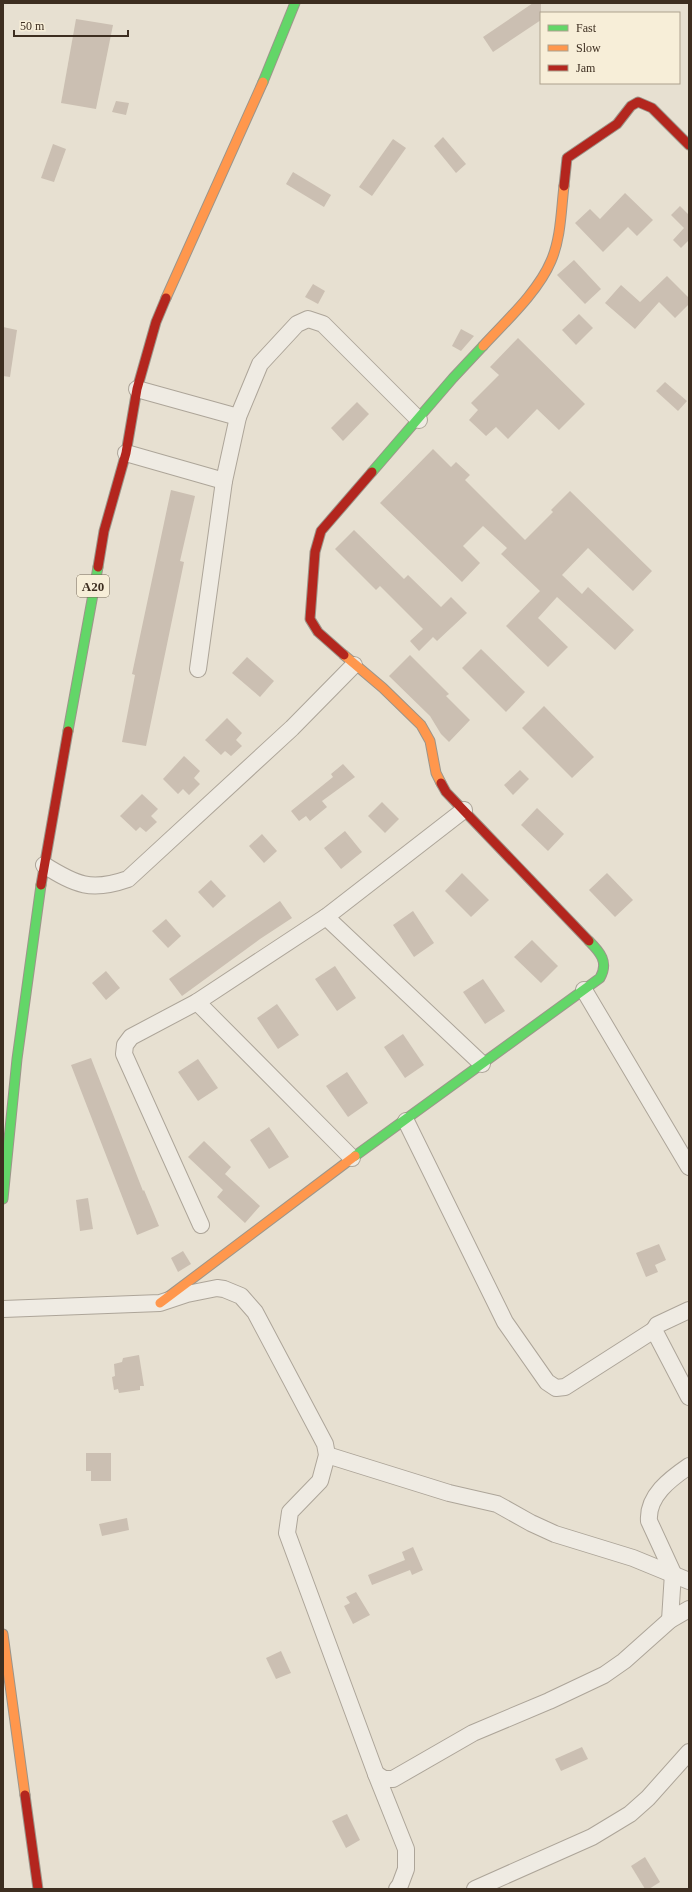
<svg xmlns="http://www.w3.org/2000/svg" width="692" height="1892" font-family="Georgia,serif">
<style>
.building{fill:#cbbfb2}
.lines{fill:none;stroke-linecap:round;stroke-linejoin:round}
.street-casing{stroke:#ada599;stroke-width:18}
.fast-casing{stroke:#9c958a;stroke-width:11}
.slow-casing{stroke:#9c958a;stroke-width:11}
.jam-casing{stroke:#9c958a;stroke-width:11}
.street{stroke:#efebe3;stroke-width:16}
.fast{stroke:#63d668;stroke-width:9}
.slow{stroke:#ff974d;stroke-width:9}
.jam{stroke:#b3261e;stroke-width:9}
.labels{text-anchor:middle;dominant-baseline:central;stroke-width:3;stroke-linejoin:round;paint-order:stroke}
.shield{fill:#f7eed8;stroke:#756857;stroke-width:1}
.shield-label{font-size:13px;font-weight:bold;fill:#3d2e20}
</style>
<rect width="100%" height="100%" fill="#e7e0d1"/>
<g class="building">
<path d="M533,3H541V20L493,52L483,37Z"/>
<path d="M76,19L113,25L96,109L61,103Z"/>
<path d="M116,101L129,103L126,115L112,112Z"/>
<path d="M443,137L466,164L456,173L434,146Z"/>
<path d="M393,139L406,148L372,196L359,187Z"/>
<path d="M53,144L66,149L54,182L41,178Z"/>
<path d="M293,172L331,195L324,207L286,184Z"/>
<path d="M625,193L653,220L637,236L628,227L603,252L575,223L590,209L600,219Z"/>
<path d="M680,206L689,215V240L681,248L673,240L684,228L671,215Z"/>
<path d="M574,260L601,289L585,304L557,275Z"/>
<path d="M667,276L689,298V304L675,318L659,302L635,329L605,303L621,285L640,302Z"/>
<path d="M313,284L325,291L318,304L305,297Z"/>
<path d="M579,314L593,328L576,345L562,330Z"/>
<path d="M3,327L17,330L10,377L3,376Z"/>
<path d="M461,329L474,336L461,351L452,346Z"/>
<path d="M518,338L585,404L559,430L537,409L508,439L496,427L486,436L469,420L478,410L471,403L499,375L490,367Z"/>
<path d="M665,382L687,401L678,411L656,391Z"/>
<path d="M357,402L369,414L343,441L331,428Z"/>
<path d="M433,449L451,467L456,462L470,475L465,480L525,540L553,512L551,510L570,491L652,571L633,591L588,548L562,575L582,594L588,587L634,630L615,650L557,597L538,618L568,647L548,667L506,626L540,591L501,554L507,548L483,526L463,546L480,563L462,582L380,503Z"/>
<path d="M171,490L195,496L180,561L184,562L146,746L122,742L135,675L132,674Z"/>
<path d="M354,530L404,579L408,575L441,607L451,597L467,613L437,641L433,637L419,651L410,641L423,629L380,586L376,590L335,549Z"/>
<path d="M481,649L525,692L506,712L462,668Z"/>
<path d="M410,655L449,694L446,696L470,720L449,742L441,734L430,716L389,676Z"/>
<path d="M247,657L274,681L260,697L232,673Z"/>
<path d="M544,706L594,757L572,778L522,728Z"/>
<path d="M227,718L242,733L236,740L242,746L231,756L225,751L221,755L205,740Z"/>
<path d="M184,756L200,771L194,778L200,784L189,795L183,789L178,794L163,779Z"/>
<path d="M343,764L355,777L322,801L327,807L310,821L306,816L299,821L291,811L333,777L331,774Z"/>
<path d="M520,770L529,779L513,795L504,785Z"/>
<path d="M142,794L158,809L151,816L157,822L146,832L140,827L136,831L120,816Z"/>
<path d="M382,802L399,819L385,833L368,816Z"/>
<path d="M537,808L564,834L548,851L521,825Z"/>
<path d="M345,831L362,852L341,869L324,848Z"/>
<path d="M262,834L277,851L264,863L249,846Z"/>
<path d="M462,873L489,900L471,917L445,891Z"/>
<path d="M607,873L633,900L615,917L589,890Z"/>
<path d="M211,880L226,896L213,908L198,892Z"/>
<path d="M280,901L292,918L260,939L182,996L169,979Z"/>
<path d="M413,911L434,943L414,957L393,925Z"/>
<path d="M166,919L181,936L168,948L152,931Z"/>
<path d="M532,940L558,966L541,983L514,957Z"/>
<path d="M335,966L356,998L337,1011L315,979Z"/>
<path d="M106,971L120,988L106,1000L92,983Z"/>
<path d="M483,979L505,1011L485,1024L463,992Z"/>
<path d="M277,1004L299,1035L278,1049L257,1018Z"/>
<path d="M403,1034L424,1065L405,1078L384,1047Z"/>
<path d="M91,1058L143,1191L144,1190L159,1226L137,1235L71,1065Z"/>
<path d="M198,1059L218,1088L198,1101L178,1072Z"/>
<path d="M347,1072L368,1103L348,1117L326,1086Z"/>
<path d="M269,1127L289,1157L269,1169L250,1140Z"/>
<path d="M204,1141L231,1167L225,1174L260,1206L245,1223L217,1197L223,1190L188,1157Z"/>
<path d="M88,1198L93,1229L80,1231L76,1200Z"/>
<path d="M659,1244L666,1260L655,1265L658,1272L646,1277L636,1253Z"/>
<path d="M183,1251L191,1264L178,1272L171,1258Z"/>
<path d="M139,1355L144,1386H140V1390L119,1393L118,1389L114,1390L112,1377L115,1376L114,1364L122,1362L123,1358Z"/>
<path d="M86,1453H111V1481H91V1471H86Z"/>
<path d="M127,1518L129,1530L102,1536L99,1524Z"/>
<path d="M413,1547L423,1570L412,1575L410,1570L372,1585L368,1575L405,1560L402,1552Z"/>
<path d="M356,1592L370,1615L353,1624L344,1606L350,1603L346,1597Z"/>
<path d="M281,1651L291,1673L276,1679L266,1658Z"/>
<path d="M582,1747L588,1759L561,1771L555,1759Z"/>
<path d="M347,1814L360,1840L346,1848L332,1821Z"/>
<path d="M645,1857L660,1882L649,1889H645L631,1866Z"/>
</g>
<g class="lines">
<g class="street-casing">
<g id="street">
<path d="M137,389L238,417"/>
<path d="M126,453L224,481"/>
<path d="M198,669L224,481L238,417L260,364L297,324L308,319L323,324L419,420"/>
<path d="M44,865C76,885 91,892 128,879L292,728L354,665"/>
<path d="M326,917L482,1064"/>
<path d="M584,990L689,1167"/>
<path d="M197,1002L352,1158"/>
<path d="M406,1121L505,1322L547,1382L556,1388L565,1387L654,1330"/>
<path d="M201,1225L124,1054L125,1045L131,1037L197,1002L326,917L464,810"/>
<path d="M3,1309L160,1303L187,1294L217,1288L224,1289L241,1296L255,1312L325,1444L327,1455L320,1481L290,1512L287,1533L376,1774L406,1849V1869L400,1885L397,1889"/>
<path d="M689,1310L657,1325L654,1330L689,1397"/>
<path d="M327,1455L449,1493L497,1504L531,1523L555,1534L633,1558L689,1581"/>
<path d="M670,1620L673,1573L649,1521C647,1496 670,1479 689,1466"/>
<path d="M376,1774L384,1779H393L473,1733L549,1701L604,1675L624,1661L670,1620L689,1609"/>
<path d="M475,1889L592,1837L630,1814L648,1798L689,1752"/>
</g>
</g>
<g class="fast-casing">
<g id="fast">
<path d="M263,82L295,3"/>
<path d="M372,472L453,378L483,346"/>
<path d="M68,731L98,567"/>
<path d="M355,1156L600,978C609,962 600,952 589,941"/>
<path d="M3,1199L17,1059L41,885"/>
</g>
</g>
<g class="slow-casing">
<g id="slow">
<path d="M166,298L263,82"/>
<path d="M483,346C505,322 538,292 551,261C561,238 561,211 564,186"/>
<path d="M344,655L383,688L421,725L430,741L436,773L441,783"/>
<path d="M160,1303L355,1156"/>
<path d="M3,1634L25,1795"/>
</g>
</g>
<g class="jam-casing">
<g id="jam">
<path d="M564,186L567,158L617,124L631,106L638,102L652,108L689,145"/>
<path d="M98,567L104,531L126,453L137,389L156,322L166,298"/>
<path d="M344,655L318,632L310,619L315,552L321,531L372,472"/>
<path d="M441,783L446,792L589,941"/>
<path d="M41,885L68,731"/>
<path d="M25,1795L38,1889"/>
</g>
</g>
<use href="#street" class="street"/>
<use href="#fast" class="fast"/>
<use href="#slow" class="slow"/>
<use href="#jam" class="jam"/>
</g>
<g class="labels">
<rect class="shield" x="77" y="575" width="32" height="22" rx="3"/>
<g class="shield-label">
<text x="93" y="586">A20</text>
</g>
</g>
<rect width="692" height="1892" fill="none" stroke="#3d2e20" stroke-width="8"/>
<rect x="540" y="12" width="140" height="72" fill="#f7eed8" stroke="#ada18e"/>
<rect x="548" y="25" width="20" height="6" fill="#63d668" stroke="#ada18e"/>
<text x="576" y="32" font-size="12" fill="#3d2e20">Fast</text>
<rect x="548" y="45" width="20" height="6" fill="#ff974d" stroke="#ada18e"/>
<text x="576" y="52" font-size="12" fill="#3d2e20">Slow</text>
<rect x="548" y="65" width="20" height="6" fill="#b3261e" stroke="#ada18e"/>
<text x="576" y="72" font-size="12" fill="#3d2e20">Jam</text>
<path d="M14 30v6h114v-6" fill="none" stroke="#3d2e20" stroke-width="2"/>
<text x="20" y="30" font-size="12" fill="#3d2e20" stroke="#f7eed8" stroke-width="3" paint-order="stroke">50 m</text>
</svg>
